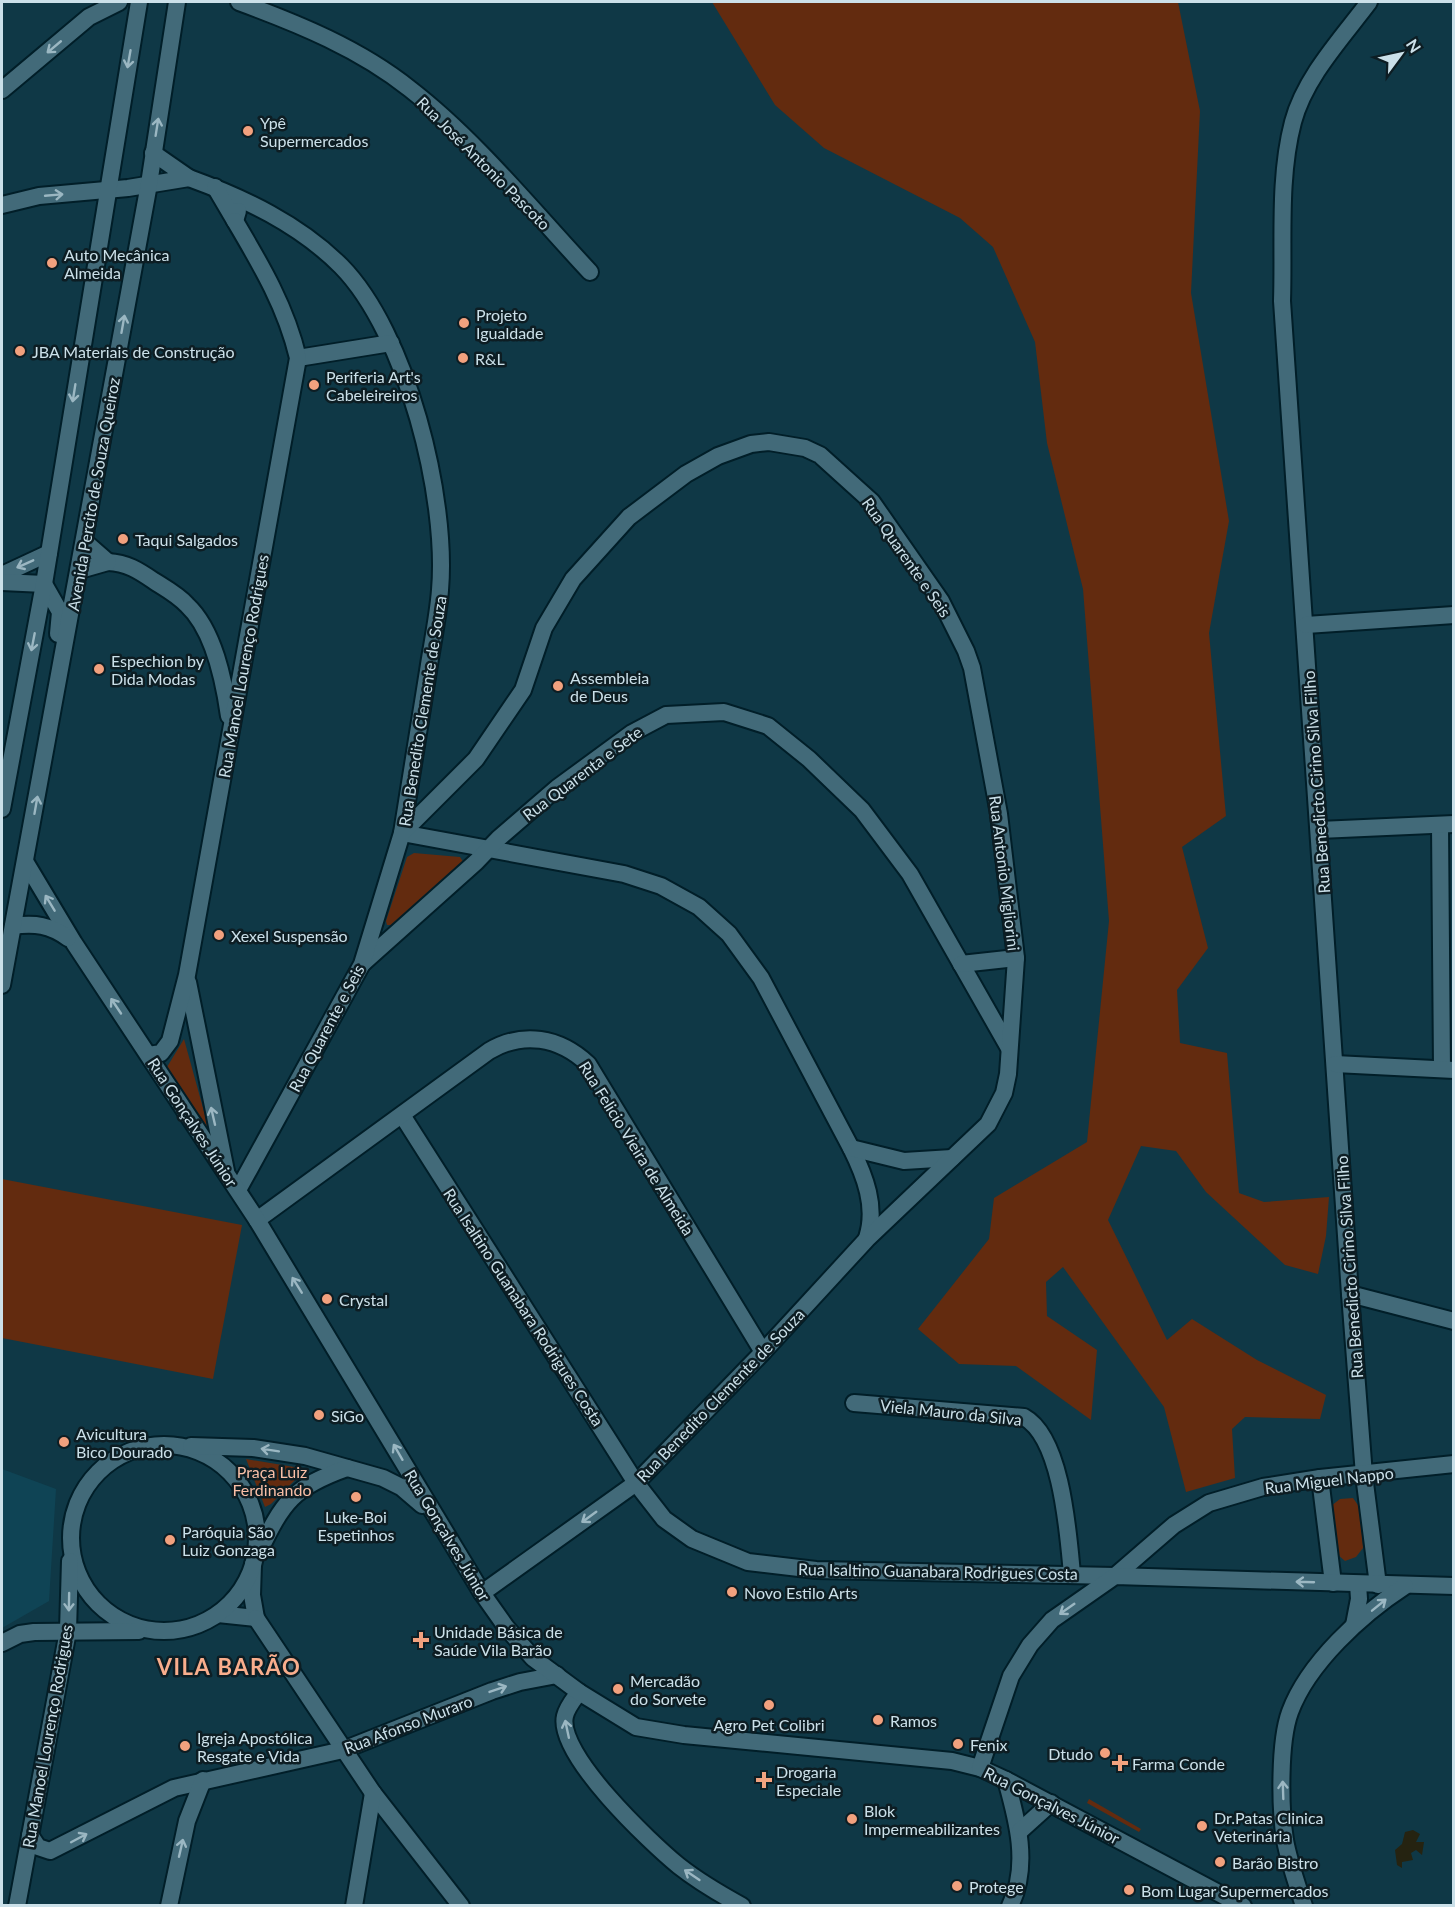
<svg xmlns="http://www.w3.org/2000/svg" width="1455" height="1907" font-family="Lato,sans-serif">
<style>
.built{fill:#0f4455}
.green{fill:#632b0f}
.water{fill:#252311}
.lines{fill:none;stroke-linecap:round;stroke-linejoin:round}
.minor-casing{stroke:#011e28;stroke-width:20}
.tertiary-casing{stroke:#011e28;stroke-width:20}
.secondary-casing{stroke:#011e28;stroke-width:20}
.minor{stroke:#426a79;stroke-width:16}
.tertiary{stroke:#426a79;stroke-width:16}
.secondary{stroke:#426a79;stroke-width:16}
.oneway{stroke:#9bb7c2}
.poi-dot{fill:#f2a17e;stroke:#0d1d23;stroke-width:2}
.labels{text-anchor:middle;dominant-baseline:central;stroke-width:5;stroke-linejoin:round;paint-order:stroke}
.poi-label{font-size:16px;fill:#cbe0e9;stroke:#0d1d23;text-anchor:start}
.street-label{font-size:16px;fill:#cbe0e9;stroke:#0d1d23}
.park-label{font-size:16px;fill:#f9bfa7;stroke:#0d1d23}
.district-label{font-size:22px;font-weight:bold;letter-spacing:1.5px;fill:#f9ae8d;stroke:#0d1d23}
</style>
<rect width="100%" height="100%" fill="#0f3846"/>
<path class="built" d="M2,1469L56,1489L49,1601L2,1628Z"/>
<g class="green">
<path d="M712,2H1178L1200,111L1191,293L1229,521L1209,633L1226,816L1182,847L1208,948L1177,990L1180,1043L1227,1053L1239,1193L1264,1202L1329,1197L1326,1236L1318,1274L1285,1265L1206,1192L1176,1151L1141,1146L1108,1220L1167,1340L1192,1319L1257,1360L1326,1395L1320,1419L1245,1417L1232,1429L1235,1478L1186,1492L1164,1407L1063,1267L1046,1282L1047,1316L1097,1350L1091,1420L1016,1366L959,1364L918,1329L989,1239L994,1198L1087,1142L1109,921L1083,589L1047,443L1035,342L993,247L960,218L824,148L775,105Z"/>
<path d="M414,853L460,857L464,863L391,925H387L386,921L407,857Z"/>
<path d="M184,1039L211,1137L167,1067Z"/>
<path d="M2,1179L242,1225L213,1379L2,1338Z"/>
<path d="M246,1459L306,1469L271,1504L265,1507Z"/>
<path d="M1353,1498L1360,1508L1363,1548L1356,1557L1345,1561L1337,1554L1331,1506L1340,1499Z"/>
<path d="M1089,1799L1141,1829L1139,1832L1087,1803Z"/>
</g>
<path class="water" d="M1413,1830L1420,1834L1416,1842H1424L1422,1855L1416,1850L1411,1853L1413,1860L1402,1862V1868L1397,1865L1395,1850L1402,1844L1405,1832Z"/>
<g class="lines">
<g class="minor-casing">
<g id="minor">
<path d="M239,2C299,24 360,49 410,89C476,140 533,211 590,272"/>
<path d="M1369,2C1342,38 1305,77 1293,122C1278,179 1284,243 1282,301L1350,1294L1364,1475L1378,1585"/>
<path d="M2,90L89,17L119,2"/>
<path d="M189,178C244,198 299,224 341,266C407,333 448,498 440,590C438,617 432,644 428,671C419,725 411,779 402,833L624,874L661,886L699,907L729,934L761,978L851,1148C865,1176 877,1207 867,1238"/>
<path d="M215,187L235,221L238,211"/>
<path d="M2,205L39,196L128,188L189,178L153,153"/>
<path d="M298,358L391,343"/>
<path d="M108,562C127,563 138,570 154,581C165,588 178,595 187,605C214,630 224,681 229,716"/>
<path d="M80,570L108,562L84,541"/>
<path d="M2,575L49,553"/>
<path d="M2,582L44,584"/>
<path d="M1306,625L1454,615"/>
<path d="M1440,825L1442,1069"/>
<path d="M1319,830L1454,824"/>
<path d="M363,963L476,862L499,838L557,788L632,733L666,715L724,712L768,726L809,759L862,810L910,874L1009,1048"/>
<path d="M961,964L1016,958"/>
<path d="M188,982L226,1171"/>
<path d="M149,1055L161,1053L170,1041L187,975L298,358C286,307 261,265 235,221"/>
<path d="M1335,1064L1454,1070"/>
<path d="M402,1115L636,1483L664,1519L692,1539L748,1562L816,1570L1115,1576L1174,1525L1209,1503L1263,1487L1320,1478L1454,1464"/>
<path d="M851,1148L904,1161L952,1158"/>
<path d="M238,1190L362,964L402,833L476,759L523,690L544,628L573,579L629,517L686,474L718,456L751,444L769,442L805,448L820,455L872,502L941,601L966,651L972,668L999,814L1016,958L1008,1074L1004,1093L988,1124L867,1239L763,1352L636,1483L482,1593"/>
<path d="M257,1220L489,1051C523,1031 559,1037 588,1064L763,1352"/>
<path d="M1350,1294L1454,1321"/>
<path d="M854,1403L1024,1417C1062,1438 1068,1533 1072,1574"/>
<path d="M1320,1478L1333,1583"/>
<path d="M218,1614L256,1618L252,1595L253,1564"/>
<path d="M256,1618L373,1793L461,1906"/>
<path d="M579,1692C574,1699 567,1707 565,1716C556,1754 651,1843 679,1866C698,1881 720,1894 742,1906"/>
<path d="M1006,1780C1017,1819 1030,1866 1010,1906"/>
<path d="M1020,1831L1051,1803"/>
<path d="M30,1835L38,1847L50,1851L174,1788L343,1750L492,1691L520,1682L557,1675"/>
<path d="M17,1906L68,1631"/>
<path d="M169,1906L187,1821L203,1780"/>
<path d="M354,1906L373,1793"/>
</g>
</g>
<g class="tertiary-casing">
<g id="tertiary">
<path d="M26,863L74,943L257,1220L482,1593L506,1627L533,1658L579,1692L636,1727L684,1735L952,1761L980,1768L1006,1780L1243,1906"/>
<path d="M13,926C35,923 50,925 68,938"/>
<circle cx="164" cy="1538" r="93"/>
<path d="M191,1446L253,1448L305,1456L383,1478L401,1487L422,1505"/>
<path d="M259,1552C283,1502 293,1487 347,1468"/>
<path d="M1354,1625L1359,1599L1358,1584"/>
<path d="M68,1631L70,1561"/>
<path d="M2,1643L20,1634L34,1632L139,1631"/>
<path d="M980,1768L1011,1676L1030,1645L1052,1620L1115,1576L1454,1586"/>
<path d="M1304,1906C1297,1884 1289,1862 1285,1840C1280,1808 1279,1742 1290,1712C1308,1663 1362,1614 1405,1586"/>
</g>
</g>
<g class="secondary-casing">
<g id="secondary">
<path d="M44,584L60,612L58,634"/>
<path d="M2,809L44,584L139,2"/>
<path d="M2,985L149,184L177,2"/>
</g>
</g>
<use href="#minor" class="minor"/>
<use href="#tertiary" class="tertiary"/>
<use href="#secondary" class="secondary"/>
</g>
<defs><path id="oneway-shaft" d="M-6 0H5M1.5-3L5.5 0L1.5 3" fill="none" stroke-width="1.6" stroke-linecap="round" stroke-linejoin="round" transform="scale(1.5)"/></defs>
<g class="oneway">
<use href="#oneway-shaft" transform="translate(54 47) rotate(140)"/>
<use href="#oneway-shaft" transform="translate(129 59) rotate(100)"/>
<use href="#oneway-shaft" transform="translate(157 127) rotate(-81)"/>
<use href="#oneway-shaft" transform="translate(54 195) rotate(-5)"/>
<use href="#oneway-shaft" transform="translate(123 324) rotate(-80)"/>
<use href="#oneway-shaft" transform="translate(74 393) rotate(99)"/>
<use href="#oneway-shaft" transform="translate(25 564) rotate(156)"/>
<use href="#oneway-shaft" transform="translate(33 642) rotate(101)"/>
<use href="#oneway-shaft" transform="translate(36 805) rotate(-80)"/>
<use href="#oneway-shaft" transform="translate(50 903) rotate(-121)"/>
<use href="#oneway-shaft" transform="translate(116 1006) rotate(-124)"/>
<use href="#oneway-shaft" transform="translate(213 1116) rotate(-103)"/>
<use href="#oneway-shaft" transform="translate(297 1285) rotate(-122)"/>
<use href="#oneway-shaft" transform="translate(270 1450) rotate(-171)"/>
<use href="#oneway-shaft" transform="translate(398 1452) rotate(-120)"/>
<use href="#oneway-shaft" transform="translate(589 1517) rotate(144)"/>
<use href="#oneway-shaft" transform="translate(1305 1582) rotate(-178)"/>
<use href="#oneway-shaft" transform="translate(69 1602) rotate(91)"/>
<use href="#oneway-shaft" transform="translate(1379 1605) rotate(-39)"/>
<use href="#oneway-shaft" transform="translate(1067 1609) rotate(145)"/>
<use href="#oneway-shaft" transform="translate(498 1689) rotate(-19)"/>
<use href="#oneway-shaft" transform="translate(567 1729) rotate(-102)"/>
<use href="#oneway-shaft" transform="translate(1283 1790) rotate(-92)"/>
<use href="#oneway-shaft" transform="translate(79 1838) rotate(-28)"/>
<use href="#oneway-shaft" transform="translate(181 1848) rotate(-77)"/>
<use href="#oneway-shaft" transform="translate(692 1875) rotate(-146)"/>
</g>
<g class="poi-dot">
<circle cx="248" cy="131" r="6"/>
<circle cx="52" cy="263" r="6"/>
<circle cx="464" cy="323" r="6"/>
<circle cx="20" cy="351" r="6"/>
<circle cx="463" cy="358" r="6"/>
<circle cx="314" cy="385" r="6"/>
<circle cx="123" cy="539" r="6"/>
<circle cx="99" cy="669" r="6"/>
<circle cx="558" cy="686" r="6"/>
<circle cx="219" cy="935" r="6"/>
<circle cx="327" cy="1299" r="6"/>
<circle cx="319" cy="1415" r="6"/>
<circle cx="64" cy="1442" r="6"/>
<circle cx="356" cy="1497" r="6"/>
<circle cx="170" cy="1540" r="6"/>
<circle cx="732" cy="1592" r="6"/>
<path d="M418 1631h6v6h6v6h-6v6h-6v-6h-6v-6h6z"/>
<circle cx="618" cy="1689" r="6"/>
<circle cx="769" cy="1705" r="6"/>
<circle cx="878" cy="1720" r="6"/>
<circle cx="958" cy="1744" r="6"/>
<circle cx="185" cy="1746" r="6"/>
<circle cx="1105" cy="1753" r="6"/>
<path d="M1117 1754h6v6h6v6h-6v6h-6v-6h-6v-6h6z"/>
<path d="M761 1771h6v6h6v6h-6v6h-6v-6h-6v-6h6z"/>
<circle cx="852" cy="1819" r="6"/>
<circle cx="1202" cy="1826" r="6"/>
<circle cx="1220" cy="1862" r="6"/>
<circle cx="957" cy="1886" r="6"/>
<circle cx="1129" cy="1890" r="6"/>
</g>
<g class="labels">
<g class="poi-label">
<text x="260" y="122">Ypê<tspan x="260" dy="18">Supermercados</tspan></text>
<text x="64" y="254">Auto Mecânica<tspan x="64" dy="18">Almeida</tspan></text>
<text x="476" y="314">Projeto<tspan x="476" dy="18">Igualdade</tspan></text>
<text x="32" y="351">JBA Materiais de Construção</text>
<text x="475" y="358">R&amp;L</text>
<text x="326" y="376">Periferia Art's<tspan x="326" dy="18">Cabeleireiros</tspan></text>
<text x="135" y="539">Taqui Salgados</text>
<text x="111" y="660">Espechion by<tspan x="111" dy="18">Dida Modas</tspan></text>
<text x="570" y="677">Assembleia<tspan x="570" dy="18">de Deus</tspan></text>
<text x="231" y="935">Xexel Suspensão</text>
<text x="339" y="1299">Crystal</text>
<text x="331" y="1415">SiGo</text>
<text x="76" y="1433">Avicultura<tspan x="76" dy="18">Bico Dourado</tspan></text>
<text x="356" y="1516" text-anchor="middle">Luke-Boi<tspan x="356" dy="18">Espetinhos</tspan></text>
<text x="182" y="1531">Paróquia São<tspan x="182" dy="18">Luiz Gonzaga</tspan></text>
<text x="744" y="1592">Novo Estilo Arts</text>
<text x="434" y="1631">Unidade Básica de<tspan x="434" dy="18">Saúde Vila Barão</tspan></text>
<text x="630" y="1680">Mercadão<tspan x="630" dy="18">do Sorvete</tspan></text>
<text x="890" y="1720">Ramos</text>
<text x="769" y="1724" text-anchor="middle">Agro Pet Colibri</text>
<text x="197" y="1737">Igreja Apostólica<tspan x="197" dy="18">Resgate e Vida</tspan></text>
<text x="970" y="1744">Fenix</text>
<text x="1093" y="1753" text-anchor="end">Dtudo</text>
<text x="1132" y="1763">Farma Conde</text>
<text x="776" y="1771">Drogaria<tspan x="776" dy="18">Especiale</tspan></text>
<text x="864" y="1810">Blok<tspan x="864" dy="18">Impermeabilizantes</tspan></text>
<text x="1214" y="1817">Dr.Patas Clinica<tspan x="1214" dy="18">Veterinária</tspan></text>
<text x="1232" y="1862">Barão Bistro</text>
<text x="969" y="1886">Protege</text>
<text x="1141" y="1890">Bom Lugar Supermercados</text>
</g>
<g class="street-label">
<text transform="translate(484 163) rotate(45)">Rua José Antonio Pascoto</text>
<text transform="translate(93 494) rotate(-80)">Avenida Percito de Souza Queiroz</text>
<text transform="translate(907 557) rotate(55)">Rua Quarente e Seis</text>
<text transform="translate(243 666) rotate(-80)">Rua Manoel Lourenço Rodrigues</text>
<text transform="translate(422 711) rotate(-81)">Rua Benedito Clemente de Souza</text>
<text transform="translate(582 773) rotate(-37)">Rua Quarenta e Sete</text>
<text transform="translate(1316 782) rotate(-94)">Rua Benedicto Cirino Silva Filho</text>
<text transform="translate(1005 873) rotate(83)">Rua Antonio Migliorini</text>
<text transform="translate(326 1028) rotate(-62)">Rua Quarente e Seis</text>
<text transform="translate(193 1122) rotate(57)">Rua Gonçalves Júnior</text>
<text transform="translate(637 1148) rotate(58)">Rua Felicio Vieira de Almeida</text>
<text transform="translate(1349 1267) rotate(-94)">Rua Benedicto Cirino Silva Filho</text>
<text transform="translate(524 1307) rotate(57)">Rua Isaltino Guanabara Rodrigues Costa</text>
<text transform="translate(720 1395) rotate(-46)">Rua Benedito Clemente de Souza</text>
<text transform="translate(951 1412) rotate(6)">Viela Mauro da Silva</text>
<text transform="translate(1329 1480) rotate(-7)">Rua Miguel Nappo</text>
<text transform="translate(448 1535) rotate(59)">Rua Gonçalves Júnior</text>
<text transform="translate(938 1571) rotate(1)">Rua Isaltino Guanabara Rodrigues Costa</text>
<text transform="translate(408 1724) rotate(-21)">Rua Afonso Muraro</text>
<text transform="translate(47 1736) rotate(-80)">Rua Manoel Lourenço Rodrigues</text>
<text transform="translate(1052 1805) rotate(27)">Rua Gonçalves Júnior</text>
</g>
<g class="park-label">
<text x="272" y="1471">Praça Luiz<tspan x="272" dy="18">Ferdinando</tspan></text>
</g>
<g class="district-label">
<text x="229" y="1666">VILA BARÃO</text>
</g>
</g>
<rect width="1455" height="1907" fill="none" stroke="#cbe0e9" stroke-width="6"/>
<g transform="translate(1401 54) rotate(57)" stroke="#0d1d23" stroke-width="4.5" paint-order="stroke">
<path d="M0-4.5L10 22L0 15L-10 22Z" fill="#cbe0e9"/>
<text y="-9" font-size="16" font-weight="bold" text-anchor="middle" fill="#cbe0e9">N</text>
</g>
</svg>
